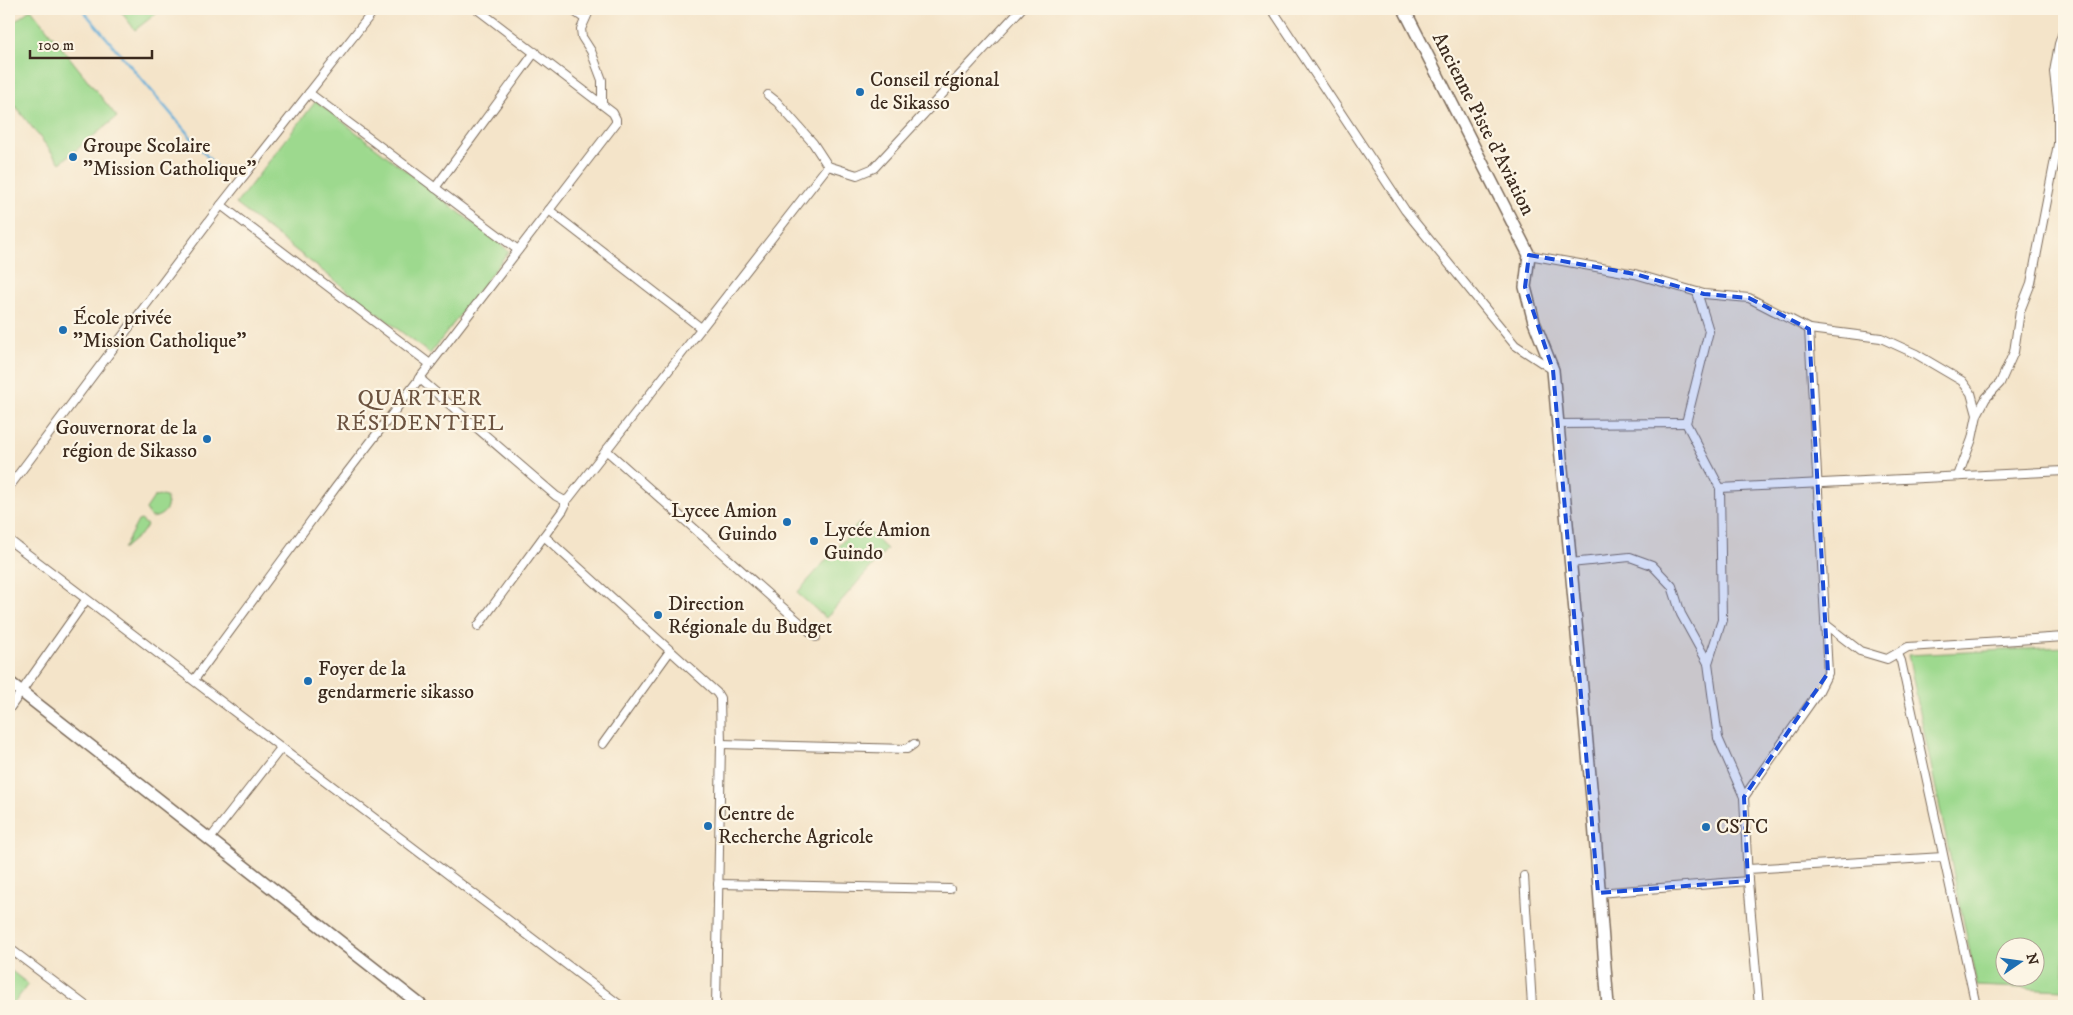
<svg xmlns="http://www.w3.org/2000/svg" width="2073" height="1015" font-family="'IM FELL DW Pica',serif">
<style>
.green{fill:#9dd98e;stroke:#6c8256;fill-rule:evenodd}
.lines{fill:none;stroke-linecap:round;stroke-linejoin:round}
.stream{stroke:#60add9;stroke-width:2.5}
.street-casing{stroke:#7c6b5a;stroke-width:10}
.secondary-casing{stroke:#7c6b5a;stroke-width:14}
.street{stroke:#fff;stroke-width:8}
.secondary{stroke:#fff;stroke-width:11}
.marked{fill:#1d4ed8;fill-opacity:0.2;stroke:#1d4ed8;stroke-width:4;stroke-dasharray:10 6;stroke-linejoin:round}
.poi-dot{fill:#1f6fb2;stroke:#fcf5e5;stroke-width:2}
.labels{text-anchor:middle;dominant-baseline:central;stroke-width:4.5;stroke-linejoin:round;paint-order:stroke}
.poi-label{font-size:20px;fill:#3b2a1e;stroke:#fcf5e5;text-anchor:start}
.street-label{font-size:20px;fill:#3b2a1e;stroke:#fcf5e5}
.quarter-label{font-size:22px;letter-spacing:1px;fill:#6c5340;stroke:#fcf5e5}
</style>
<rect width="100%" height="100%" fill="#fcf5e5"/>
<filter id="ink" filterUnits="userSpaceOnUse"><feTurbulence type="fractalNoise" baseFrequency=".02" numOctaves="2"/><feDisplacementMap in="SourceGraphic" scale="10" xChannelSelector="R" yChannelSelector="G"/><feConvolveMatrix kernelMatrix="1 2 1 2 8 2 1 2 1" color-interpolation-filters="sRGB"/></filter>
<filter id="wash" filterUnits="userSpaceOnUse"><feTurbulence type="fractalNoise" baseFrequency=".0096" numOctaves="4" result="noise"/><feDisplacementMap in="SourceGraphic" scale="20" xChannelSelector="R" yChannelSelector="G"/><feGaussianBlur stdDeviation="1.12" result="paint"/><feColorMatrix in="noise" values="0 0 0 0 0 0 0 0 0 0 0 0 0 0 0 0 0 1.4 0 .05"/><feComposite in="paint" operator="in"/></filter>
<g filter="url(#wash)">
<rect width="100%" height="100%" fill="#f4e4c9"/>
<g class="green">
<path d="M31,9L117,117L60,163L9,98V26Z"/>
<path d="M119,9H162L135,30Z"/>
<path d="M316,101L509,251L430,354L236,204Z"/>
<path d="M161,496L166,497C171,509 162,517 151,518L146,509L154,497Z"/>
<path d="M141,520L147,525L143,532L123,549L138,521Z"/>
<path d="M859,523L887,549L826,618L797,593Z"/>
<path d="M2064,647V990L1977,986L1908,655ZM2006,948H2036V978H2006Z"/>
<path d="M9,969L28,984L12,1006H9Z"/>
</g>
<g class="lines">
<path class="stream" d="M82,9L217,168"/>
</g>
</g>
<g filter="url(#ink)">
<g class="lines">
<g class="street-casing">
<g id="street">
<path d="M571,9L585,19"/>
<path d="M590,9L581,29L582,37L591,51L602,80V104"/>
<path d="M1272,9L1405,210L1515,345L1553,370"/>
<path d="M309,93L518,250"/>
<path d="M768,95L777,102L813,143L828,166L857,175L874,168L1021,9"/>
<path d="M435,188L535,52"/>
<path d="M221,205L430,364"/>
<path d="M549,210L701,328"/>
<path d="M1529,255L1635,274L1704,294L1749,298L1809,329L1881,338L1916,354L1962,381L1971,393L1977,415"/>
<path d="M1697,292L1709,331L1686,423L1720,488L1722,620L1708,663"/>
<path d="M419,378L556,496L565,501"/>
<path d="M1558,424L1686,423"/>
<path d="M606,450L816,637"/>
<path d="M1958,476L1972,439L1977,415L1986,398L2000,383L2014,352L2020,311L2031,283L2058,144V108L2054,72L2059,44L2064,29"/>
<path d="M9,487L221,205L375,9"/>
<path d="M1720,488L2064,471"/>
<path d="M544,536L717,693L720,698L721,744L716,1006"/>
<path d="M9,540L621,1006"/>
<path d="M1570,563L1630,557L1652,565L1672,586L1681,614L1708,663L1718,738L1744,797L1748,881L1759,1006"/>
<path d="M1825,624L1860,651L1887,659L1908,647L2064,637"/>
<path d="M478,626L563,510L565,506V501L569,498L828,166"/>
<path d="M1898,654L1901,661L1976,1006"/>
<path d="M194,680L336,487L616,123V119L613,113L477,9"/>
<path d="M9,709L86,600"/>
<path d="M603,744L670,651"/>
<path d="M721,744L907,749L914,744"/>
<path d="M1744,797L1819,691L1828,673L1809,329"/>
<path d="M210,839L281,748"/>
<path d="M1748,869L1943,857"/>
<path d="M1524,876L1532,1006"/>
<path d="M718,884L950,889"/>
<path d="M1598,893L1748,881"/>
<path d="M9,948L86,1006"/>
</g>
</g>
<g class="secondary-casing">
<g id="secondary">
<path d="M1404,9L1529,255L1525,287L1534,322L1553,370L1593,809L1608,1006"/>
<path d="M9,682L422,1006"/>
</g>
</g>
<use href="#street" class="street"/>
<use href="#secondary" class="secondary"/>
</g>
</g>
<path class="marked" d="M1529,255L1635,274L1704,294L1749,298L1809,329L1828,673L1744,797L1748,881L1598,893L1553,370L1525,287Z"/>
<g class="poi-dot">
<circle cx="860" cy="92" r="5"/>
<circle cx="73" cy="157" r="5"/>
<circle cx="63" cy="330" r="5"/>
<circle cx="207" cy="439" r="5"/>
<circle cx="787" cy="522" r="5"/>
<circle cx="814" cy="541" r="5"/>
<circle cx="658" cy="615" r="5"/>
<circle cx="308" cy="681" r="5"/>
<circle cx="708" cy="826" r="5"/>
<circle cx="1706" cy="827" r="5"/>
</g>
<g class="labels">
<g class="poi-label">
<text x="870" y="80">Conseil régional<tspan x="870" dy="23">de Sikasso</tspan></text>
<text x="83" y="146">Groupe Scolaire<tspan x="83" dy="23">"Mission Catholique"</tspan></text>
<text x="73" y="318">École privée<tspan x="73" dy="23">"Mission Catholique"</tspan></text>
<text x="197" y="428" text-anchor="end">Gouvernorat de la<tspan x="197" dy="23">région de Sikasso</tspan></text>
<text x="777" y="511" text-anchor="end">Lycee Amion<tspan x="777" dy="23">Guindo</tspan></text>
<text x="824" y="530">Lycée Amion<tspan x="824" dy="23">Guindo</tspan></text>
<text x="668" y="604">Direction<tspan x="668" dy="23">Régionale du Budget</tspan></text>
<text x="318" y="669">Foyer de la<tspan x="318" dy="23">gendarmerie sikasso</tspan></text>
<text x="718" y="814">Centre de<tspan x="718" dy="23">Recherche Agricole</tspan></text>
<text x="1716" y="827">CSTC</text>
</g>
<g class="street-label">
<text transform="translate(1483 124) rotate(63)">Ancienne Piste d'Aviation</text>
</g>
<g class="quarter-label">
<text x="420" y="398">QUARTIER<tspan x="420" dy="25">RÉSIDENTIEL</tspan></text>
</g>
</g>
<rect width="2073" height="1015" fill="none" stroke="#fcf5e5" stroke-width="30"/>
<g transform="translate(2020 962) rotate(77)"><circle r="24" fill="#fcf5e5" stroke="#afa495"/>
<path d="M0-4L9 19L0 12L-9 19Z" fill="#1f6fb2"/>
<text y="-8" font-size="14" font-weight="bold" text-anchor="middle" fill="#3b2a1e">N</text>
</g>
<path d="M30 50v8h122v-8" fill="none" stroke="#3b2a1e" stroke-width="2.5"/>
<text x="38" y="50" font-size="15" fill="#3b2a1e" stroke="#fcf5e5" stroke-width="4" paint-order="stroke">100 m</text>
</svg>
